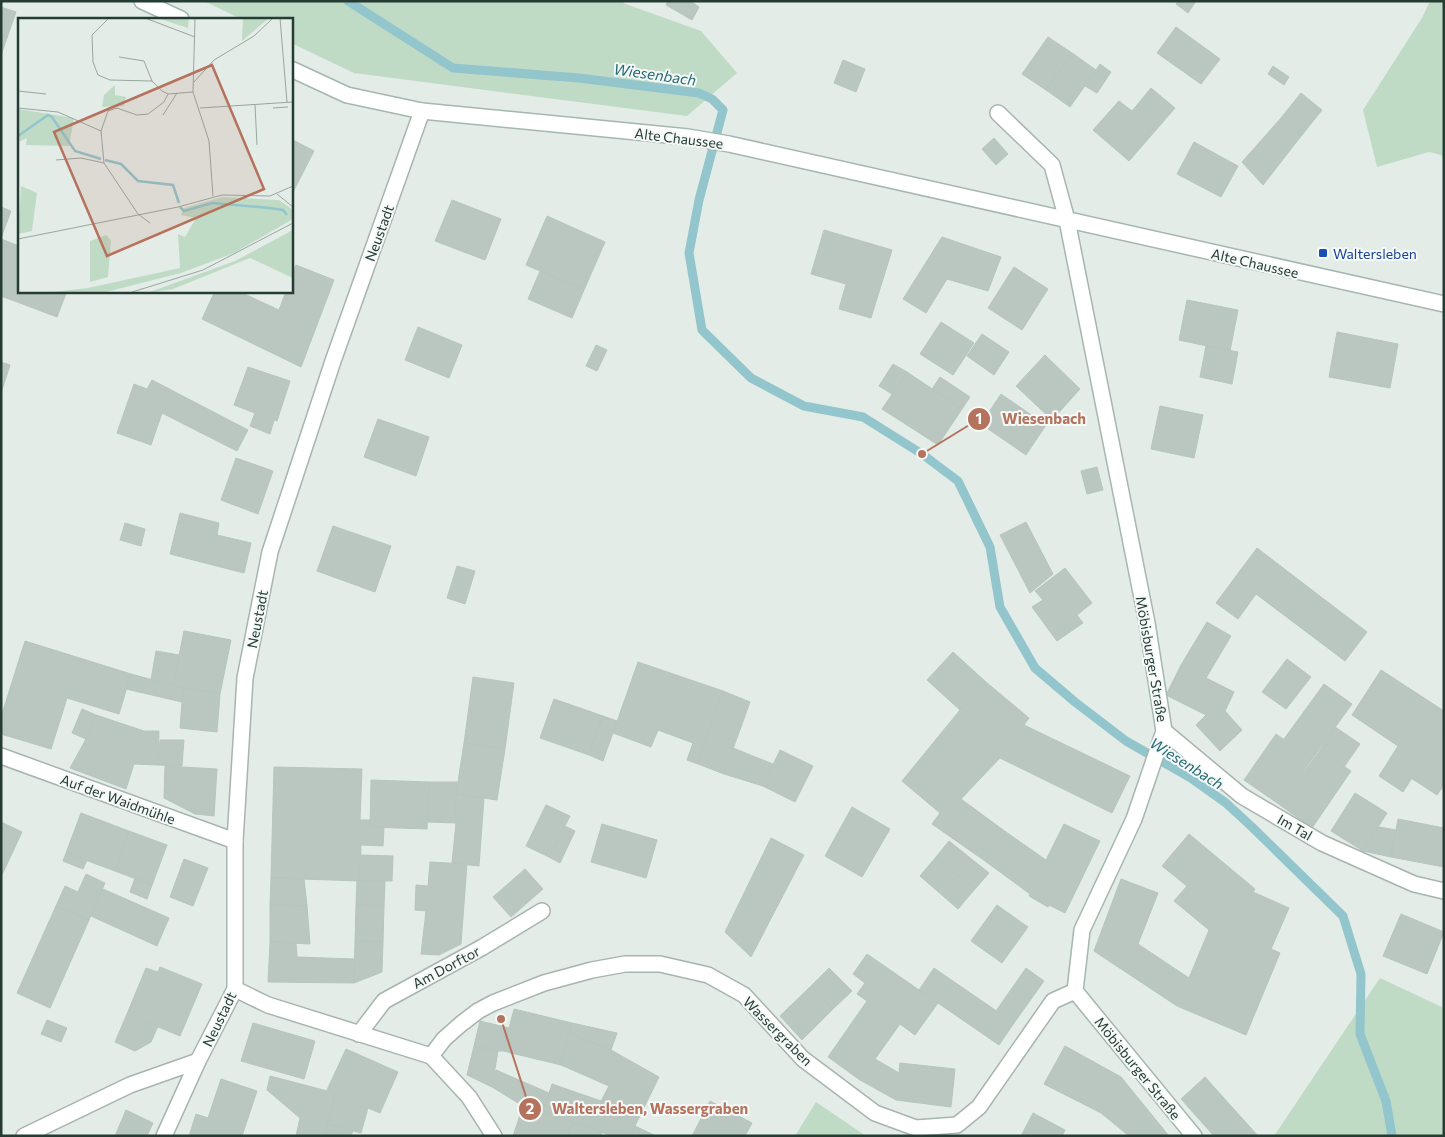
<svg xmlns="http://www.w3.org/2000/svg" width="1445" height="1137" font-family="Commissioner,sans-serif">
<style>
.green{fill:#bfdbc6}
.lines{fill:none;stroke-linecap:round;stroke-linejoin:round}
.stream{stroke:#92c5cc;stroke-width:9}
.building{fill:#bac7c1;stroke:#b7c5bf}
.street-casing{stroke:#a7b4af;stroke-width:18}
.secondary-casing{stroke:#a4b7b0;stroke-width:18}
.street{stroke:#fff;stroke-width:15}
.secondary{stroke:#fff;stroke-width:15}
.transit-dot{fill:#1a4fb4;stroke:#f5f9f7;stroke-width:2}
.labels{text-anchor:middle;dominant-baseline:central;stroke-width:4;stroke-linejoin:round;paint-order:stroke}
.street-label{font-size:14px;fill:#253c35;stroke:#f5f9f7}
.transit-label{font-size:14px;fill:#164399;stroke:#f5f9f7;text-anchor:start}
.water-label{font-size:15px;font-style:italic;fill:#256973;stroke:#f5f9f7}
.inset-river{fill:none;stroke:#92c5cc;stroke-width:2.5}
.inset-road{fill:none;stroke:#98a6a0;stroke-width:1}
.view{fill:#b5725d;fill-opacity:0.15;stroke:#b5725d;stroke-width:2.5}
.inset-edge{fill:none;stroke:#253c35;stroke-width:2.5}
.leader{fill:none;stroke:#b5725d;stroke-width:2}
.callout-dot{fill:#b5725d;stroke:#f5f9f7;stroke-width:2}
.mark-label{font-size:15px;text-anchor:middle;font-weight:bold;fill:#fff}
.callout-label{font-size:15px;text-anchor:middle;font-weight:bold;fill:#b5725d;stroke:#f5f9f7;stroke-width:4;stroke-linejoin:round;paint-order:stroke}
</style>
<rect width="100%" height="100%" fill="#e4ece8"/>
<g class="green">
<path d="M204,1H625L623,3L701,31L737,73L687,116L354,73L291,43V19H241Z"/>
<path d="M1430,1H1444V156L1429,152L1377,167L1363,110L1422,18Z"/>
<path d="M1380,978L1444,1008V1136H1274Z"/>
<path d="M816,1102L866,1136H795Z"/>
</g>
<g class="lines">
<path class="stream" d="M348,1L453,68L579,78L699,93L712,99L723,110L699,200L689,253L702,330L751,378L804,406L863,417L922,454L958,481L990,547L1000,607L1035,668L1075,702L1126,741L1191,778L1226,803L1252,827L1343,916L1361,974L1360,1034L1386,1101L1392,1136"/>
</g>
<g class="building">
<path d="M668,1H690L699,7L692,20L666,5Z"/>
<path d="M1178,1H1196L1188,13L1176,4Z"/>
<path d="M1,7L16,12L1,55Z"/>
<path d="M1176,27L1220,59L1201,84L1157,53Z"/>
<path d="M1048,37L1072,53L1046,90L1022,74Z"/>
<path d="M1072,53L1096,70L1070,107L1046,90Z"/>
<path d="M843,60L865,69L856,92L834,83Z"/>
<path d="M1100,64L1111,72L1107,78L1096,70Z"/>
<path d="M1273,66L1289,77L1284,85L1268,74Z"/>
<path d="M1096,70L1107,78L1097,93L1085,86Z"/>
<path d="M1151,88L1175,108L1129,161L1093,130L1119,101L1132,111Z"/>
<path d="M1301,93L1322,110L1302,135L1281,118Z"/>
<path d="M1281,118L1302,135L1263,185L1242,162Z"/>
<path d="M994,138L1008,154L996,165L982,149Z"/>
<path d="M291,139L314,151L291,196Z"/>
<path d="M1194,142L1238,166L1221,197L1177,174Z"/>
<path d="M452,200L501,219L485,260L435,241Z"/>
<path d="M1,207L11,211L1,238Z"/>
<path d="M547,216L605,242L584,290L526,265Z"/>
<path d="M824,230L892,250L871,318L839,309L846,284L811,274Z"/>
<path d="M942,237L1001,257L988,291L947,279L926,313L903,299Z"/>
<path d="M1,239L19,246V291H25L20,303L1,296Z"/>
<path d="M296,265L334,280L301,367L202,319L215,291H238L279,310L286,291H291V277Z"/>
<path d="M1014,267L1048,289L1022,330L988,308Z"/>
<path d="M540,271L584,290L572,318L528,299Z"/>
<path d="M25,291H67L57,317L20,303Z"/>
<path d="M1187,300L1238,310L1230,351L1179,340Z"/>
<path d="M941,322L974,343L953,375L920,354Z"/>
<path d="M418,327L462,345L449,378L405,360Z"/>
<path d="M1337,332L1398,344L1390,388L1329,377Z"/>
<path d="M982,334L1009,352L994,375L967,356Z"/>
<path d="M596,345L607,350L597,371L586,366Z"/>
<path d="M1206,346L1238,352L1232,384L1200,377Z"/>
<path d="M1045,355L1080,389L1052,420L1016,386Z"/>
<path d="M1,362L10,365L1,393Z"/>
<path d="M893,364L907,372L892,394L879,386Z"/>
<path d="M248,367L290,381L277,421L274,420L270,434L250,426L255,413L234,405Z"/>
<path d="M907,372L962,409L938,445L882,409Z"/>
<path d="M940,377L970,397L962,409L932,389Z"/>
<path d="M152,380L248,430L237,451L162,413L151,445L117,433L134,384L147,389Z"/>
<path d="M1001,394L1046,425L1026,455L981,424Z"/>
<path d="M1160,406L1203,415L1194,458L1151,449Z"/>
<path d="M378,419L429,437L416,476L364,457Z"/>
<path d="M236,458L273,471L258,514L221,500Z"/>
<path d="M1097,467L1103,490L1087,494L1081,471Z"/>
<path d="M180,513L219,523L217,535L251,543L244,573L170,554Z"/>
<path d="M1026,522L1053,574L1030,593L1000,535Z"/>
<path d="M125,523L145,529L141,546L120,540Z"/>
<path d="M333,526L391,546L375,592L317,571Z"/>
<path d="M1257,548L1367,632L1345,661L1256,594L1238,619L1216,603Z"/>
<path d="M457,566L475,571L465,604L447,598Z"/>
<path d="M1065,568L1092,603L1077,615L1083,623L1057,641L1032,607L1043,600L1035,591Z"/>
<path d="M1207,622L1231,636L1206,678L1234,692L1225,711L1242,730L1220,751L1196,725L1206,715L1166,695L1181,665Z"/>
<path d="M184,631L231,640L220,694L173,686Z"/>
<path d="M25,641L131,674L119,714L67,698L51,749L1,734V717Z"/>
<path d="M156,651L179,655L173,686L151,680Z"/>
<path d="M953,652L986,682L960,710L927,680Z"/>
<path d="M1287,659L1311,677L1286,709L1262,692Z"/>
<path d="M638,662L723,691L698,764L687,760L693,743L658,730L651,747L613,733Z"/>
<path d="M1381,670L1444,711V728L1403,792L1379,776L1398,746L1352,715Z"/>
<path d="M131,674L183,688L182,702L126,689Z"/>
<path d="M473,677L514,683L505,749L464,743Z"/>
<path d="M986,682L1029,718L1024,725L1130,776L1112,813L1000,758L961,799L1006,832L985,861L932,824L940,813L902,781L960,710Z"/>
<path d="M1324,684L1352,704L1312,759L1284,739Z"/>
<path d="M183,688L220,694L217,732L180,728Z"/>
<path d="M723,691L750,702L724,774L698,764Z"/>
<path d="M554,699L603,716L589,755L540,738Z"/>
<path d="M82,709L96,715L86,739L72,733Z"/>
<path d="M96,715L144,731H159L158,765L134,764L126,789L70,768L86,739Z"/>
<path d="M603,716L617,721L603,761L589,755Z"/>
<path d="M1335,727L1360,744L1344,767L1320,750Z"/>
<path d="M1444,728V785L1437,795L1411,778Z"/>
<path d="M1276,734L1312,759L1280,805L1244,780Z"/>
<path d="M160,740H184L182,766L158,765Z"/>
<path d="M464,743L505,749L497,800L456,794Z"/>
<path d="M733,748L773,764L763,786L724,774Z"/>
<path d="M780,750L813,766L795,802L763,786Z"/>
<path d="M1320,750L1351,771L1312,828L1280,805Z"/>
<path d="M165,766L217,769L214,816L195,814L164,798Z"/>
<path d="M274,767L362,769L360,820H370V827H384L383,846L361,845L360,881L271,878Z"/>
<path d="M371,780L429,782L427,829L370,827Z"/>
<path d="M429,782H457L456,823L428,822Z"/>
<path d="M1355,793L1387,813L1363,851L1331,831Z"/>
<path d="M456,794L484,798L479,866L452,863L456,823Z"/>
<path d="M546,805L570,816L549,857L526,846Z"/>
<path d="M852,807L890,829L862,877L825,856Z"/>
<path d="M81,813L129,831L115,871L66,853Z"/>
<path d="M1398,819L1444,828V867L1391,857Z"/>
<path d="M1,822L22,832L1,877Z"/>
<path d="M602,824L657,840L646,878L591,862Z"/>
<path d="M1064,824L1100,841L1065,913L1049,905L1048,907L1029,896L1030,894L985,861L1006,832L1046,860Z"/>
<path d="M565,826L575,831L560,863L549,857Z"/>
<path d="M1379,827L1396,830L1391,857L1363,851Z"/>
<path d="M129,831L167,845L152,885L115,871Z"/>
<path d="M1189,834L1255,889L1253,892L1289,908L1271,949L1280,953L1246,1035L1177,1006L1094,951L1121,879L1158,893L1138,944L1189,978L1209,930L1174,901L1187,886L1162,866Z"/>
<path d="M771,838L804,855L751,957L725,932Z"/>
<path d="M949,841L989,873L975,889L936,857Z"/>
<path d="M66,853L87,860L83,869L63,861Z"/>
<path d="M360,855L393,856L392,881H360Z"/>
<path d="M936,857L975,889L958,909L920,876Z"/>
<path d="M184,859L208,868L193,906L170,897Z"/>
<path d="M430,862L467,864L461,944L439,955L421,954L426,911L415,910L416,885L428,886Z"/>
<path d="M525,869L543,889L511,917L493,897Z"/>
<path d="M86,874L105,883L89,920L56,906L65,886L78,892Z"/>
<path d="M135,878L152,885L147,899L130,892Z"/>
<path d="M271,878L304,879L307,906L270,905Z"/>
<path d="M357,880L385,881L384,906L356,905Z"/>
<path d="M103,889L169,918L157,946L91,916Z"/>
<path d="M270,905L307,906L310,944L270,942Z"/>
<path d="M356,905L384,906L383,942L355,941Z"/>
<path d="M997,905L1028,927L1002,963L971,941Z"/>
<path d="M56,906L89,920L50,1008L17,993Z"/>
<path d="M1401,914L1444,932L1427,974L1383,956Z"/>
<path d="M355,941L383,942L382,972L354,983Z"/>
<path d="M270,942L296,943L297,957L355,959L354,983L268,982Z"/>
<path d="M867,954L922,992L900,1024L857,994L865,983L853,974Z"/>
<path d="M160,967L202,984L180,1036L127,1014L146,968L158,972Z"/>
<path d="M829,968L852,991L833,1009L811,986Z"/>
<path d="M934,968L1014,1023L999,1045L919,990Z"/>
<path d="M1026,968L1044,981L1014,1023L996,1011Z"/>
<path d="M811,986L833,1009L802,1040L780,1016Z"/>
<path d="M922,992L938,1003L915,1035L900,1024Z"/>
<path d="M867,1001L900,1024L875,1059L899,1073L900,1063L955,1069L951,1107L896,1100L860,1080L828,1057Z"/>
<path d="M514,1009L572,1023L561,1065L503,1051Z"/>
<path d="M127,1014L158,1026L151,1042L135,1051L115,1042Z"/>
<path d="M47,1020L67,1028L61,1042L41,1034Z"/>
<path d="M480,1021L509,1028L503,1051H498L474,1046Z"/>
<path d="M253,1023L315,1041L304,1079L241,1061Z"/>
<path d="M572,1023L617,1033L611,1050L569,1033Z"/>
<path d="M569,1033L611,1050L659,1077L630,1136H612L543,1111L552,1084L601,1101L609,1086L561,1065Z"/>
<path d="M474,1046L498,1051L492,1087L467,1075Z"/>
<path d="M1065,1046L1121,1077L1169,1136H1129L1101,1113L1044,1084Z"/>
<path d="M346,1049L398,1072L380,1113L368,1108L361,1133L327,1124L335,1093L327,1090Z"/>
<path d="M496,1070L549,1093L543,1111L523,1106L492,1087Z"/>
<path d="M270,1076L335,1093L325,1136H296L300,1118L267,1090Z"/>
<path d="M1205,1077L1258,1136H1214L1181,1099Z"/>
<path d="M221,1079L257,1091L242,1136H189L196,1114L208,1118Z"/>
<path d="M710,1101L752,1123L745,1136H692Z"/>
<path d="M523,1106L543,1111L572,1122L568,1136H513Z"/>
<path d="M126,1110L153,1123L147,1136H115Z"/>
<path d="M1033,1113L1065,1130L1062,1136H1021Z"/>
<path d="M572,1122L602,1132L601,1136H568Z"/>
<path d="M327,1124L353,1130L351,1136H325Z"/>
<path d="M635,1126L656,1136H630Z"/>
</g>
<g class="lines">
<g class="street-casing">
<g id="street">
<path d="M998,113L1052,165L1067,220"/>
<path d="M1164,731L1242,796L1322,843L1414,884L1444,891"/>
<path d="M1,756L235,841"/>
<path d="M235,989L268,1005L431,1056L469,1097L494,1136"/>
<path d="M359,1034L384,1001L481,948L542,911"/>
<path d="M431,1056L444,1039L461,1024L478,1011L493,1003L544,983L592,970L625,964H660L708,975L744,995L803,1059L875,1113L916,1128L957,1125L979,1107L1053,1001L1075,991"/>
<path d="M24,1136L130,1085L198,1061"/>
<path d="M164,1136L198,1061L235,989V841L245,678L270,552L333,361L422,111"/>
</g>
</g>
<g class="secondary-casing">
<g id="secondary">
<path d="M142,1L181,19"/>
<path d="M291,69L347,95L422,111L688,137L729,144L1444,304"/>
<path d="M1067,220L1147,623L1164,731L1134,819L1082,930L1075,991L1194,1136"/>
</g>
</g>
<use href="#street" class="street"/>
<use href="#secondary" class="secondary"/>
</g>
<rect class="transit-dot" x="1318" y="248" width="10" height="10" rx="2.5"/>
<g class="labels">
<g class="street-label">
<text transform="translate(679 138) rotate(7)">Alte Chaussee</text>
<text transform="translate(379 233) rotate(-70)">Neustadt</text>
<text transform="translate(1255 263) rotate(13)">Alte Chaussee</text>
<text transform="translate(257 619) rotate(-79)">Neustadt</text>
<text transform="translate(1152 659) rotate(80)">Möbisburger Straße</text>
<text transform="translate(118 799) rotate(20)">Auf der Waidmühle</text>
<text transform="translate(1295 827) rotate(30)">Im Tal</text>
<text transform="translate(446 967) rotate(-28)">Am Dorftor</text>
<text transform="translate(219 1019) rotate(-64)">Neustadt</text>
<text transform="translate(778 1031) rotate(45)">Wassergraben</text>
<text transform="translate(1138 1068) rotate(51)">Möbisburger Straße</text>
</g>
<g class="transit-label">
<text x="1333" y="253">Waltersleben</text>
</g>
<g class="water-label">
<text transform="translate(655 74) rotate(8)">Wiesenbach</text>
<text transform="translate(1187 763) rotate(32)">Wiesenbach</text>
</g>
</g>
<g transform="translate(18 18)">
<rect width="275" height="275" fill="#e4ece8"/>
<path d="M139,0H171L170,10ZM225,0H251L224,23ZM97,67V77L108,79L106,88L84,89L86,77ZM0,91L56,100L51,128L8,127L9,120L0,124ZM3,168L19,175L14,213L0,216ZM204,179L261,182L275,192V201L216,235L163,255L84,275H27L70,270L162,250L160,216L167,219L178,200L163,197L166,190ZM275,212V260L232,240L155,271L129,275L217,243ZM88,217L93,222L90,259L72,264V223Z" fill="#bfdbc6"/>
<path class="inset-river" d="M0,118L30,97L34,99L57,133L83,141M87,142L103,146L120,163L155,167L161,185M162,189L166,193L194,185L252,190L265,192L269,197"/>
<path class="inset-road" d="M91,0L74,17L75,44L80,57L92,62L134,63M127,0L177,19M177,0L175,74L191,123L195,178M262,0L269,84M101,39L126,43L134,63L144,73L150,76L175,74M176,64L196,42L236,18L255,0M0,73L28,76M237,87L239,127M0,90L40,94L83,113L86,145L120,196L132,205M182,90L275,84M255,90L270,89M145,97L159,75M83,113L90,93L99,90L119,97L130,96L146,84L150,76M38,142L63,140L86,145M259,176L275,189M0,221L160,189L204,177L252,178L275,168M111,275L185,252L275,205"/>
<path class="view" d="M194,47L246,171L89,238L36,114Z"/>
<rect width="275" height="275" class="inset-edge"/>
</g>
<path class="leader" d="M922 454L979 419M501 1019L530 1109"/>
<g class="callout-dot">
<circle cx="922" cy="454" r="5"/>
<circle cx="501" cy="1019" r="5"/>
<circle cx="979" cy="419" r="12"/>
<circle cx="530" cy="1109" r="12"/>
</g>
<g class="mark-label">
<text x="979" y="424">1</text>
<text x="530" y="1114">2</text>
</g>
<g class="callout-label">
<text x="1044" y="424">Wiesenbach</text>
<text x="650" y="1114">Waltersleben, Wassergraben</text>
</g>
<rect width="1445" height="1137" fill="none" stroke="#253c35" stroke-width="5"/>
</svg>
